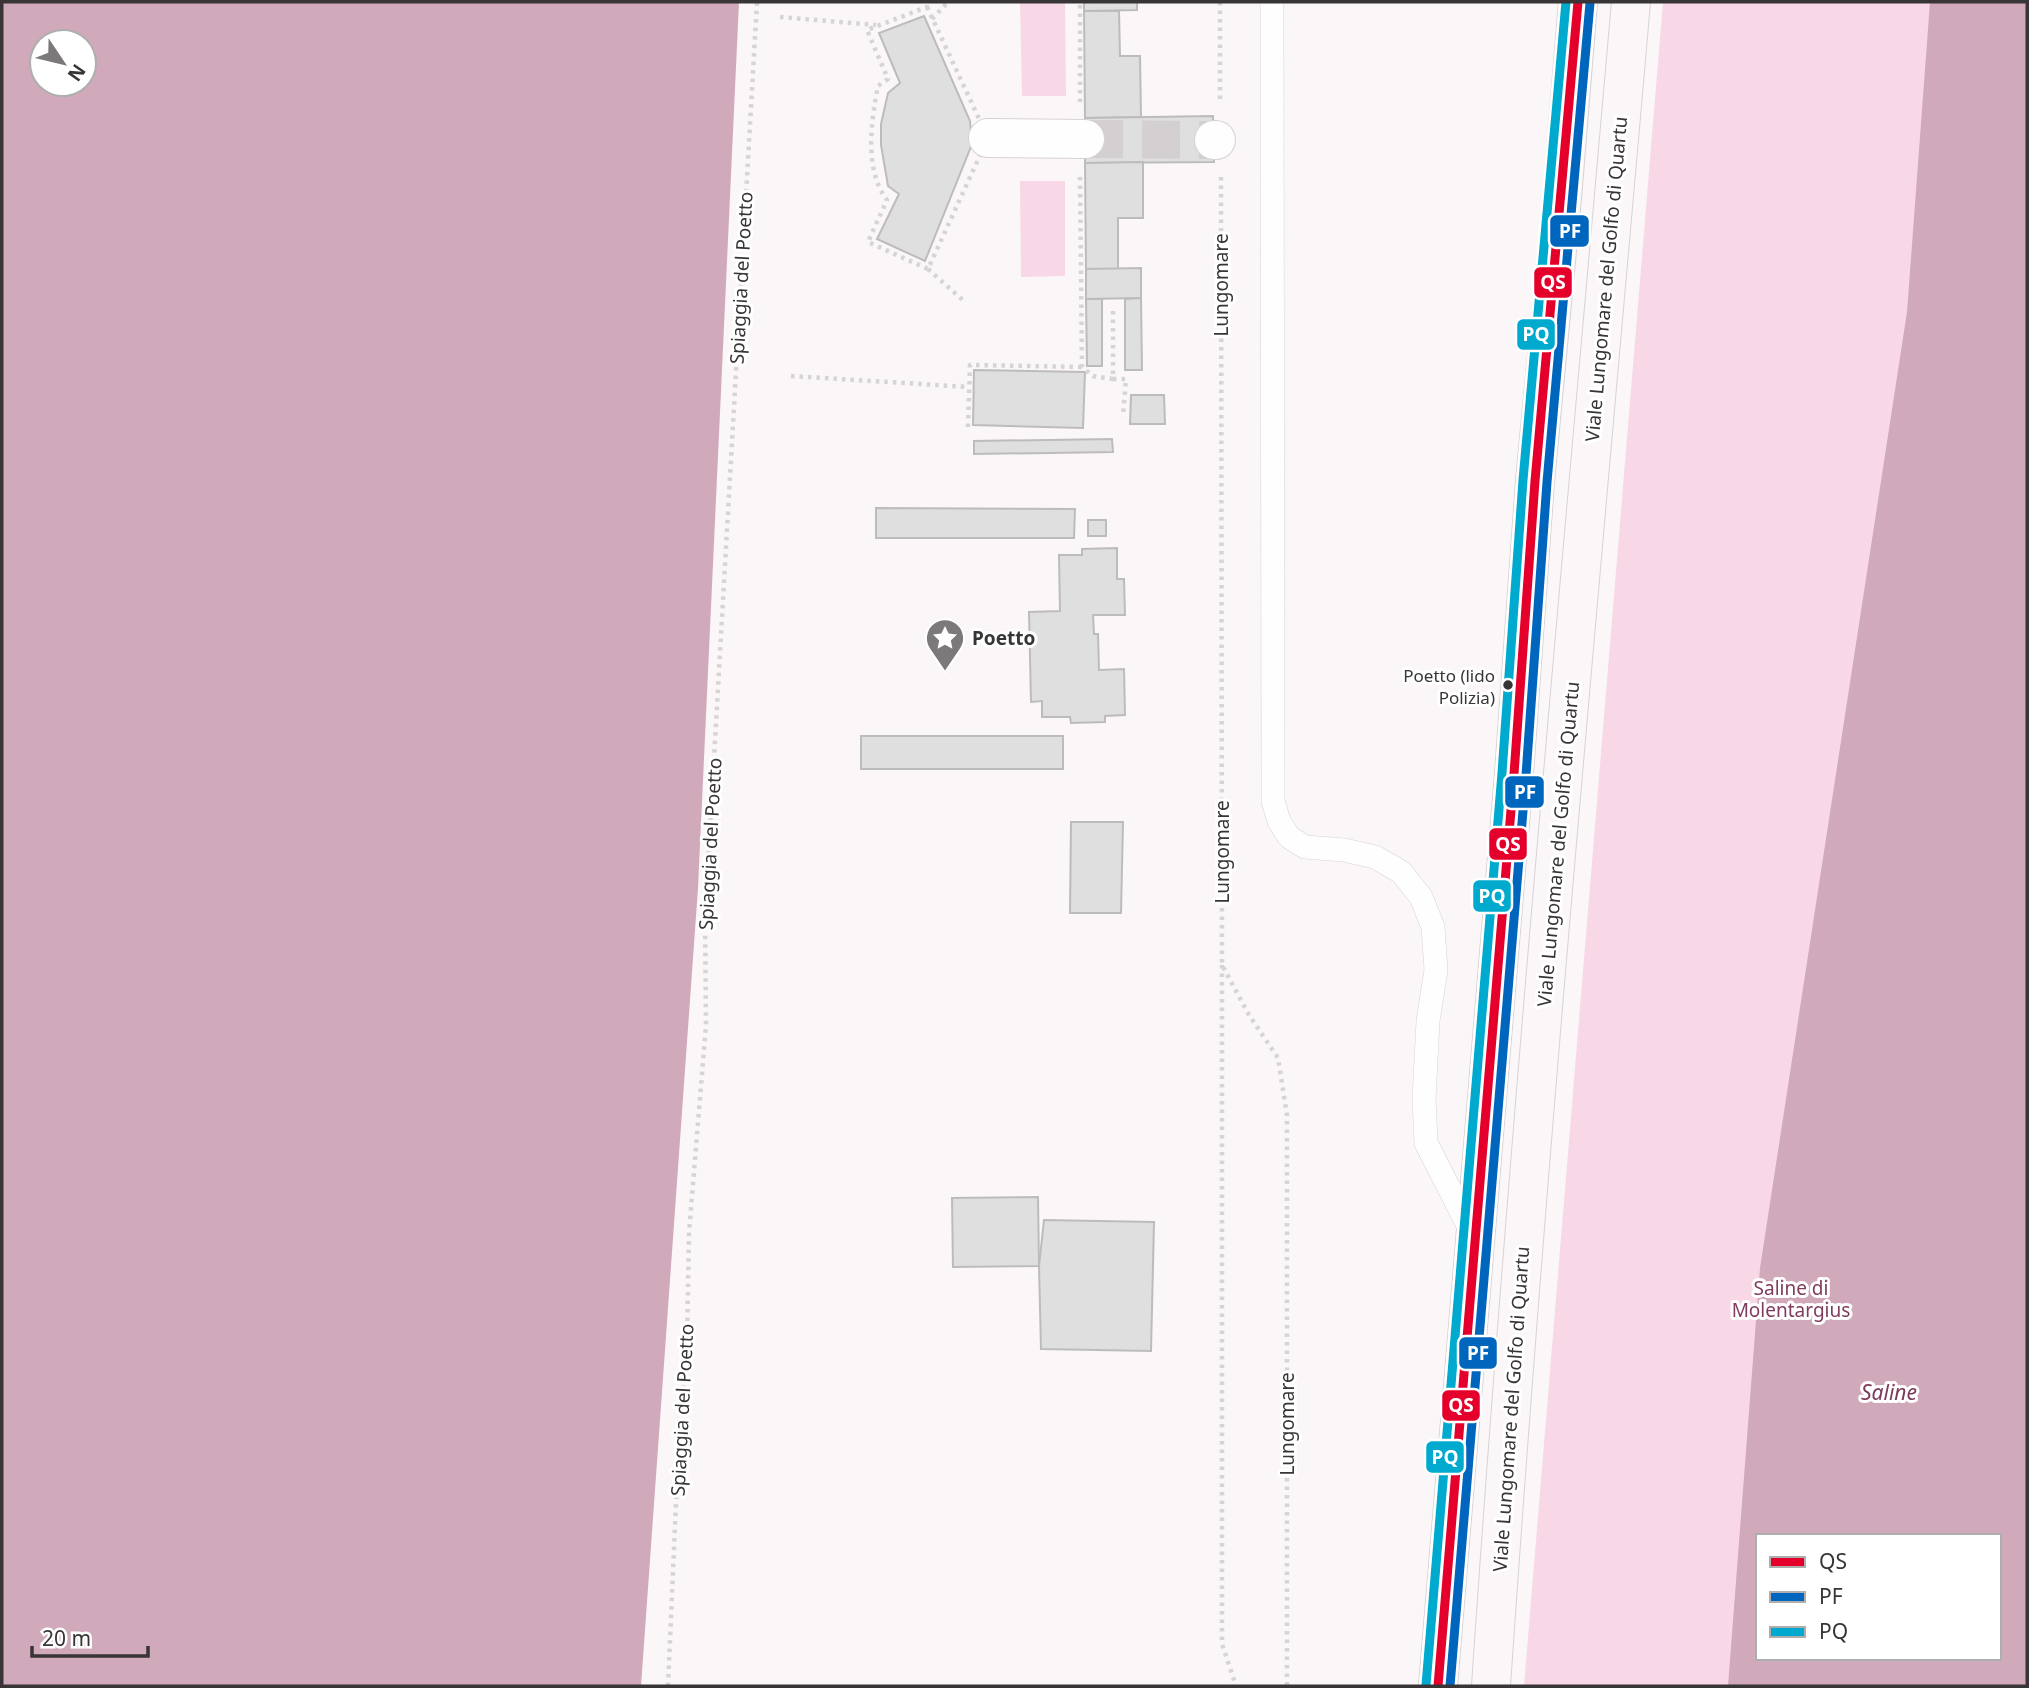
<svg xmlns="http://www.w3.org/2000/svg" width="2029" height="1688" font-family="'Noto Sans',sans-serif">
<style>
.green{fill:#f8d8e6;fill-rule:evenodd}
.water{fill:#d0a9ba;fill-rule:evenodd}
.building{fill:#e0dfe0;stroke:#bdbcbd;stroke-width:2}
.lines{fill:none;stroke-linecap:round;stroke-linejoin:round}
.street-tunnel{stroke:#d4cfd1;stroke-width:38;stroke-dasharray:38 19;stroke-linecap:butt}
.lane-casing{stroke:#d7d3d5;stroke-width:24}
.street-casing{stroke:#d7d3d5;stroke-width:40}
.secondary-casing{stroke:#d7d3d5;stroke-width:40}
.path{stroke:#d6d5d5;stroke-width:4.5;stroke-dasharray:3.5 5;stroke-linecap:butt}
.lane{stroke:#fefefe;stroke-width:23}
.street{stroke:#fefefe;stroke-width:38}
.secondary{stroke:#fbf7f9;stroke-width:38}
.bus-1-casing{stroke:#fff;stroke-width:14}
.bus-2-casing{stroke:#fff;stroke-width:14}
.bus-3-casing{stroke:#fff;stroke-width:14}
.bus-1{stroke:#e4002b;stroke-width:9}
.bus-2{stroke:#0065bd;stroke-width:9}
.bus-3{stroke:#00a9ce;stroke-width:9}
.bus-dot{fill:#383536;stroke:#fff;stroke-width:2.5}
.labels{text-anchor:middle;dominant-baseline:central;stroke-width:6;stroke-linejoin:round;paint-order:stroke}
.bus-label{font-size:17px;fill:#383536;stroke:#fff;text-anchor:end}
.street-label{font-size:19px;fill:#383536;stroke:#fff}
.poi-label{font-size:19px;font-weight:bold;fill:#383536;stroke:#fff;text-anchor:start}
.park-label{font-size:19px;fill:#7f3b5d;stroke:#fff}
.water-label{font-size:21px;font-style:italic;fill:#7e3a5c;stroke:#fff}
.line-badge{stroke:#fff;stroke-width:2.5}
.badge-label{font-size:19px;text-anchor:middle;font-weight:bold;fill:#fff}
</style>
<rect width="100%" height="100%" fill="#fbf6f8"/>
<g class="green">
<path d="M1020,2H1065L1066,96H1022Z"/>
<path d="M1663,2H2027V1686H1524ZM1758,1536H1999V1658H1758Z"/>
<path d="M1020,181H1065V276L1021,277Z"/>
</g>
<g class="water">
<path d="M2,2H739L698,888L641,1686H2ZM42,42H84V84H42Z"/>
<path d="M1930,2H2027V1686H1728L1760,1268L1907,312ZM1758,1536H1999V1658H1758Z"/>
</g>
<g class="building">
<path d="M1084,2H1137V10L1084,11Z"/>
<path d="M1084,11H1119L1120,56H1140L1141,117L1085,118Z"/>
<path d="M924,16L970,121L972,144L925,261L877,239L899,194L888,186L881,145V124L888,93L900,83L879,33Z"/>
<path d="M1213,116L1214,162L1085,163V118Z"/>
<path d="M1143,162V218H1118V269H1086L1085,163Z"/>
<path d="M1141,268V298L1086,299V269Z"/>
<path d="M1141,298L1142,370H1125V299Z"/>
<path d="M1086,299H1102V366H1087Z"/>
<path d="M974,370L1085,372L1083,428L973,425Z"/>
<path d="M1131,395H1164L1165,424H1130Z"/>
<path d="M1112,439L1113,452L974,454V441Z"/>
<path d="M876,508L1075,509L1074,538H876Z"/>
<rect x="1088" y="520" width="18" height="16"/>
<path d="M1117,548V579H1124L1125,615H1093L1094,634H1098L1099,670L1124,669L1125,715L1105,716V722L1071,723L1070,717H1042V701L1031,702L1029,612L1060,611L1059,555H1082V549Z"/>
<rect x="861" y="736" width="202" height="33"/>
<path d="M1071,822H1123L1121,913H1070Z"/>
<path d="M1038,1197L1039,1266L953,1267L952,1198Z"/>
<path d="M1044,1220L1154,1222L1151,1351L1041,1349L1039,1266Z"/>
</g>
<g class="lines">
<path class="street-tunnel" d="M1085,139L1214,140"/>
<g class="lane-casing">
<path id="lane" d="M1272,2L1273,801L1279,821L1289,837L1305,847L1344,850L1375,857L1401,872L1421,897L1433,927L1436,970L1428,1021L1424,1099L1426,1143L1472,1233"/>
</g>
<g class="street-casing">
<g id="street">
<path d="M988,138L1085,139"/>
<path d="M1214,140H1216"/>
</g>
</g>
<g class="secondary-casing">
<g id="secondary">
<path d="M1438,1686L1514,774L1535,481L1562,198L1578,2"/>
<path d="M1491,1686C1529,1124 1582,563 1631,2"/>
</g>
</g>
<g class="path">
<path d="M1220,2V102"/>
<path d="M927,7L988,138L928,269L868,242L887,200C864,170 871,121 878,86L888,79L867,30Z"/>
<path d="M780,17L876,25"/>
<path d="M932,19L948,2"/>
<path d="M1080,102V2"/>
<path d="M1080,177L1082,367L1093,376L1113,379V306"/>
<path d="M1221,177L1222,965L1249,1015L1278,1058L1287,1115V1686"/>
<path d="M928,269L966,303"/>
<path d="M791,376L969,387"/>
<path d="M1113,379H1126L1123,417"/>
<path d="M968,427L970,365L1082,367"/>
<path d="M1222,965V1644L1236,1686"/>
<path d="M668,1686L678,1457L687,1343L689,1233L706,1025L705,917L757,2"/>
</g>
<use href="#lane" class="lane"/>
<use href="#street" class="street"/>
<use href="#secondary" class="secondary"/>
<g class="bus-1-casing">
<path id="bus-1" d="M1438,1686L1514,774L1535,481L1578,2"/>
</g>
<g class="bus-2-casing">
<path id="bus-2" d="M1450,1686L1526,775L1547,482L1590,3"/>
</g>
<g class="bus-3-casing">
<path id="bus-3" d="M1426,1685L1502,773L1523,480L1566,2"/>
</g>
<use href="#bus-1" class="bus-1"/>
<use href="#bus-2" class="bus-2"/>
<use href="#bus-3" class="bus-3"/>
</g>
<defs>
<g id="sight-pin" transform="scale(2.0125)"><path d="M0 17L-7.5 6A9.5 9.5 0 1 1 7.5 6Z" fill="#7c797a" stroke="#fff"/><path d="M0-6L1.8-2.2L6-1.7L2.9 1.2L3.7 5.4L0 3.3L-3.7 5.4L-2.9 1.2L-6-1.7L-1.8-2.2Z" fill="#fff"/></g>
</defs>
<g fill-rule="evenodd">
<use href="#sight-pin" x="945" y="638"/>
</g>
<circle class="bus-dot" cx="1508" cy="685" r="6"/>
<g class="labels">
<g class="bus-label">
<text x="1495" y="675">Poetto (lido<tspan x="1495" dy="22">Polizia)</tspan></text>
</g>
<g class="street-label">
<text transform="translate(741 278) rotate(-87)">Spiaggia del Poetto</text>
<text transform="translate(1606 279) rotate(-85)">Viale Lungomare del Golfo di Quartu</text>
<text transform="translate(1221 285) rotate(-90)">Lungomare</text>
<text transform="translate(710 844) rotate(-87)">Spiaggia del Poetto</text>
<text transform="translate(1558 844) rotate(-85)">Viale Lungomare del Golfo di Quartu</text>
<text transform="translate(1222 852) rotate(-90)">Lungomare</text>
<text transform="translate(1511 1409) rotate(-86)">Viale Lungomare del Golfo di Quartu</text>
<text transform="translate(682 1410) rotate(-87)">Spiaggia del Poetto</text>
<text transform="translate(1287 1424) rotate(-90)">Lungomare</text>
</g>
<g class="poi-label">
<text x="972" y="638">Poetto</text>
</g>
<g class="park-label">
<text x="1791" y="1288">Saline di<tspan x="1791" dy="22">Molentargius</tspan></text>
</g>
<g class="water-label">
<text x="1889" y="1392">Saline</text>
</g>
</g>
<g class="line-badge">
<rect x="1549" y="214" width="41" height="34" rx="7" fill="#0065bd"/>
<rect x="1533" y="266" width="40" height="33" rx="7" fill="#e4002b"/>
<rect x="1516" y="318" width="40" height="33" rx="7" fill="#00a9ce"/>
<rect x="1504" y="775" width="41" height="34" rx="7" fill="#0065bd"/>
<rect x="1488" y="827" width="40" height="34" rx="7" fill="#e4002b"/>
<rect x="1472" y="879" width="40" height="34" rx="7" fill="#00a9ce"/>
<rect x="1458" y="1336" width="40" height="34" rx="7" fill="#0065bd"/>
<rect x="1441" y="1389" width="40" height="33" rx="7" fill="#e4002b"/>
<rect x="1425" y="1440" width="40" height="34" rx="7" fill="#00a9ce"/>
</g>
<g class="badge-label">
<text x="1570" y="238">PF</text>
<text x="1553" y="289">QS</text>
<text x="1536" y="341">PQ</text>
<text x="1525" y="799">PF</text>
<text x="1508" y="851">QS</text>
<text x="1492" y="903">PQ</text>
<text x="1478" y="1360">PF</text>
<text x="1461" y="1412">QS</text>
<text x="1445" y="1464">PQ</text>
</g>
<rect width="2029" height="1688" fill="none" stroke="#383536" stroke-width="7"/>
<rect x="1756" y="1534" width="245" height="126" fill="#ffffff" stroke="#afaeaf" stroke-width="2"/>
<rect x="1770" y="1557" width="35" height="10" fill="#e4002b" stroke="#afaeaf" stroke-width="2"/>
<text x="1819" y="1569" font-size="21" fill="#383536">QS</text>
<rect x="1770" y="1592" width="35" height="10" fill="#0065bd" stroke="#afaeaf" stroke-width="2"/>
<text x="1819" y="1604" font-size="21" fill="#383536">PF</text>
<rect x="1770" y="1627" width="35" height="10" fill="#00a9ce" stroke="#afaeaf" stroke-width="2"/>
<text x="1819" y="1639" font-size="21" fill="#383536">PQ</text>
<g transform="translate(63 63) rotate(125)"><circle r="33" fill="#ffffff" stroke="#afaeaf" stroke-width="2"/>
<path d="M0-5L12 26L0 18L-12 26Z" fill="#7c797a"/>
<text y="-10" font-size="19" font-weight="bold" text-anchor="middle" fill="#383536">N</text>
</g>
<path d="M32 1646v10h116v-10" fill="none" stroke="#383536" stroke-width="3.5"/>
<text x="42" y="1646" font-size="21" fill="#383536" stroke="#ffffff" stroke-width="5" paint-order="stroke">20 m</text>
</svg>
